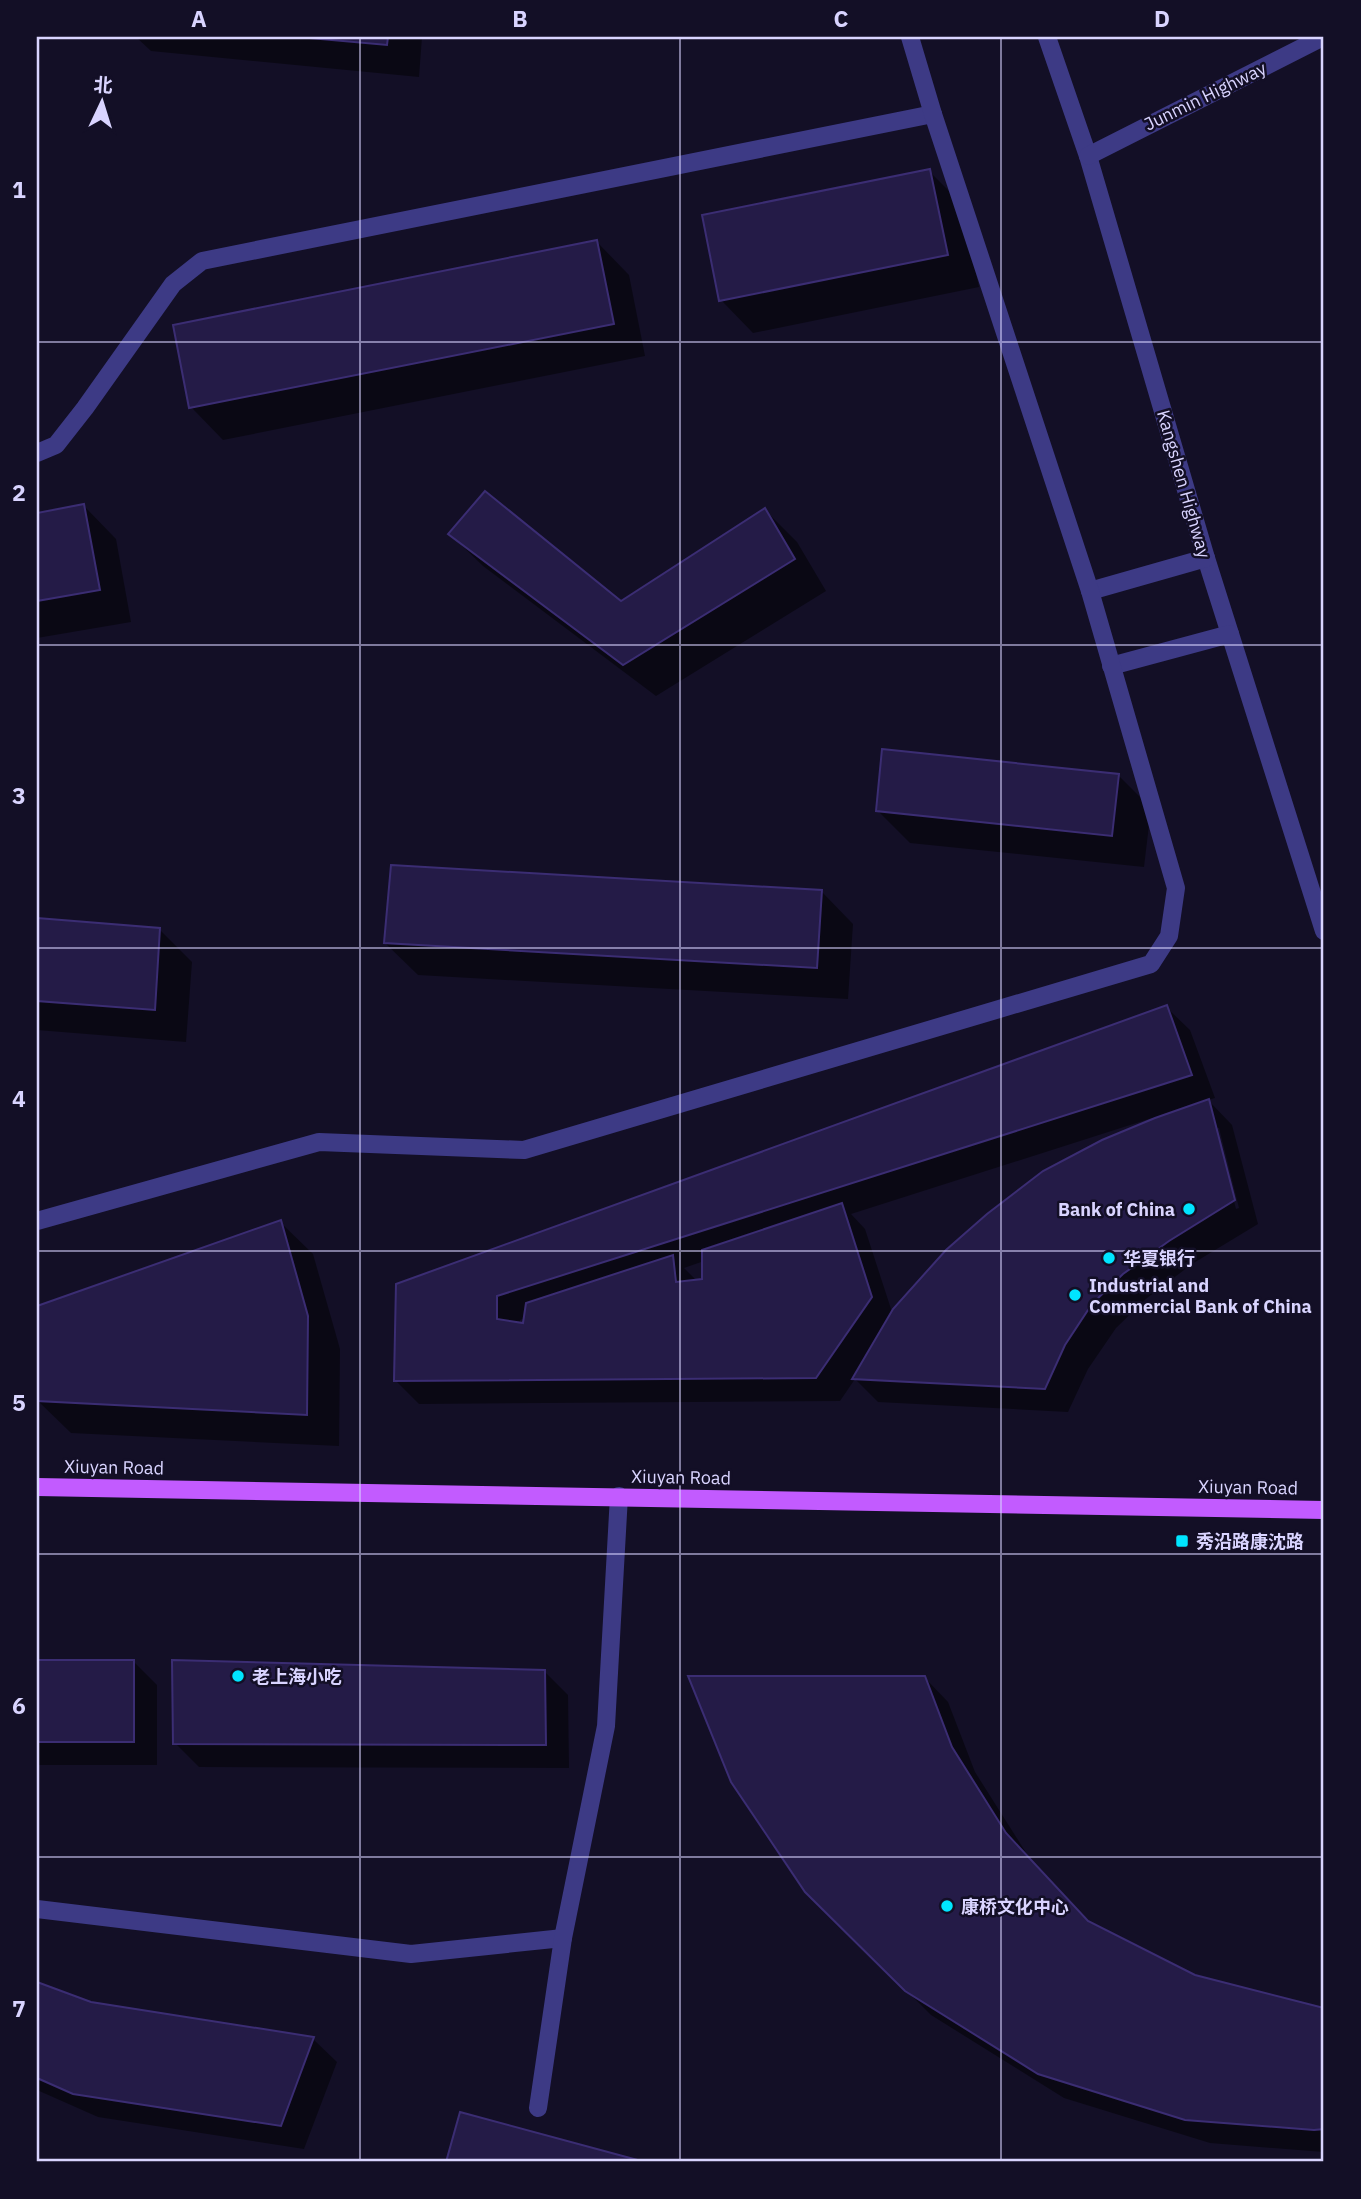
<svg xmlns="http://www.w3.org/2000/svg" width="1361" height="2199" font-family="'IBM Plex Sans','Noto Sans SC',sans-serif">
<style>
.shadow{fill:#0007;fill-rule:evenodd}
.building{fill:#241b47;stroke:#3b2d73;stroke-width:2}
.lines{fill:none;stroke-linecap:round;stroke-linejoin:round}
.minor{stroke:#3d3a85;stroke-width:18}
.major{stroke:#c25bff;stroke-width:18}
.grid{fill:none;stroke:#d9d4ff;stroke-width:2;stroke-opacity:0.55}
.poi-dot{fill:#00e5ff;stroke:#130f26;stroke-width:2.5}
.labels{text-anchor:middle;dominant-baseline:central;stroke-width:5;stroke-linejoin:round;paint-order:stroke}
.street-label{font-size:18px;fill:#d9d4ff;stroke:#130f26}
.poi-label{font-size:18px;font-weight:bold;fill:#d9d4ff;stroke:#130f26;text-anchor:start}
.neatline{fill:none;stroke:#d9d4ff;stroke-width:2.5}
.grid-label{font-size:23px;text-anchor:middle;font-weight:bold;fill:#d9d4ff}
</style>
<rect width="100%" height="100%" fill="#130f26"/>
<g class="shadow">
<path d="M136,37H422L419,77L151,51Z"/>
<path d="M929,171L961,203L979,287L753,333L721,300Z"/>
<path d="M597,242L629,275L645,356L223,440L191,407Z"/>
<path d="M84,506L116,539L131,622L37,638V514Z"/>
<path d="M765,510L797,542L826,591L656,696L483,566L450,534L621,603Z"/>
<path d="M1118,775L1151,808L1144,867L910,843L877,810Z"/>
<path d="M821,891L853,924L848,999L418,975L385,943Z"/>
<path d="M37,920L160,930L192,962L186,1042L37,1030Z"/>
<path d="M1166,1007L1190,1030L1215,1098L1208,1100L1232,1125L1258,1224L1192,1264L1147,1298L1116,1328L1088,1369L1068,1412L878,1402L855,1379L840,1401L419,1404L395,1380L397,1286ZM1152,1118L1153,1121L892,1312L865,1229L851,1214ZM1215,1128H1219L1239,1208L1236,1209ZM704,1261V1280L697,1281L684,1268ZM525,1318V1325L520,1324V1320Z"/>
<path d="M280,1222L313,1254L340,1349L339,1446L71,1433L38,1401L37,1308Z"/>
<path d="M37,1661H133L157,1685V1765H37Z"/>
<path d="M544,1671L568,1695L569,1768L199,1767L175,1743Z"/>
<path d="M925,1678L948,1702L975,1772L1030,1859L1090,1924L1195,1977L1324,2010V2152L1210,2143L1064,2098L931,2015L806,1890Z"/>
<path d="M37,1984L90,2004L313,2039L337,2062L304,2149L98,2117L37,2090Z"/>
<path d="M461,2114L639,2162H448Z"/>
</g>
<g class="building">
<path d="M298,37H388L387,45Z"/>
<path d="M930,169L948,255L719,301L702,215Z"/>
<path d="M597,240L614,324L189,408L173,325Z"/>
<path d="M485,491L621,601L765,508L795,559L623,665L448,534Z"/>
<path d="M84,504L100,590L37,601V513Z"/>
<path d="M882,749L1119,774L1112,836L876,811Z"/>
<path d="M391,865L822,890L817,968L384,943Z"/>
<path d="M37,918L160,928L155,1010L37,1001Z"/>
<path d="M1167,1005L1192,1075L497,1296V1319L523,1323L526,1303L673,1255L676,1282L702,1279V1250L842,1203L872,1297L816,1378L394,1381L396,1284Z"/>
<path d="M1209,1099L1235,1200L1169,1241L1123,1274L1092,1304L1065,1345L1045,1389L852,1379L893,1309L946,1250L987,1214L1043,1171L1102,1140L1155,1118Z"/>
<path d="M281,1220L308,1316L307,1415L37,1401V1306Z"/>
<rect x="37" y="1660" width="97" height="82"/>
<path d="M172,1660L545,1670L546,1745L173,1744Z"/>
<path d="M688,1676H925L952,1747L1006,1833L1088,1921L1195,1975L1324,2008V2129L1314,2130L1185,2120L1038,2074L905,1991L805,1892L731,1782Z"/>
<path d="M37,1982L91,2002L314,2037L281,2126L73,2094L37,2078Z"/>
<path d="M460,2112L645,2162H446Z"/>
</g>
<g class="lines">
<g class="minor">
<path d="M1047,37L1088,156L1206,558L1324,931"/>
<path d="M1088,156L1323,37"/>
<path d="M37,453L56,445L85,408L173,284L202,261L933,114"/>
<path d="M1090,591L1206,558"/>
<path d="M1111,666L1230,634"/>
<path d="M37,1221L319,1142L524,1150L1151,964L1169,936L1176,888L1090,591L933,114L910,37"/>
<path d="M37,1909L411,1954L563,1938"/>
<path d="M538,2108L563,1938L606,1726L619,1496"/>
</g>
<path class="major" d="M37,1487L1324,1510"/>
</g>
<path class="grid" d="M360,37V2162M680,37V2162M1001,37V2162M37,342H1324M37,645H1324M37,948H1324M37,1251H1324M37,1554H1324M37,1857H1324"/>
<g class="poi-dot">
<circle cx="1189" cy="1209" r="7"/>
<circle cx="1109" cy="1258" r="7"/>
<circle cx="1075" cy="1295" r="7"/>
<rect x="1175" y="1534" width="14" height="14" rx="3.5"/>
<circle cx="238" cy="1676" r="7"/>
<circle cx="947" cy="1906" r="7"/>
</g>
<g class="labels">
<g class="street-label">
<text transform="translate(1205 96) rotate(-26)">Junmin Highway</text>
<text transform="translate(1184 484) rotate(74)">Kangshen Highway</text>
<text transform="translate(114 1467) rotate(1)">Xiuyan Road</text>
<text transform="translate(681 1477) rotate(1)">Xiuyan Road</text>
<text transform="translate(1248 1487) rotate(1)">Xiuyan Road</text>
</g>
<g class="poi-label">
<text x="1175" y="1209" text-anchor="end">Bank of China</text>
<text x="1123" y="1258">华夏银行</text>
<text x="1089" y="1285">Industrial and<tspan x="1089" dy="21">Commercial Bank of China</tspan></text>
<text x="1196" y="1541">秀沿路康沈路</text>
<text x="252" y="1676">老上海小吃</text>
<text x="961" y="1906">康桥文化中心</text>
</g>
</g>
<rect width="1361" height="2199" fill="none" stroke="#130f26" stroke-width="77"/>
<g transform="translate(102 102) rotate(4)" stroke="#130f26" stroke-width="5" paint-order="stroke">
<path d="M0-5L12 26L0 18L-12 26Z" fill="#d9d4ff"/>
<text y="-10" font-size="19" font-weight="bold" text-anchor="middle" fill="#d9d4ff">北</text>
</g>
<rect x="38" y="38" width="1284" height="2122" class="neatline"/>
<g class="grid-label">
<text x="199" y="27">A</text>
<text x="520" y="27">B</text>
<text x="841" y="27">C</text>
<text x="1162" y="27">D</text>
<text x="19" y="198">1</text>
<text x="19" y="501">2</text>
<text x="19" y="804">3</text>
<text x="19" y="1107">4</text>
<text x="19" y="1411">5</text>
<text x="19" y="1714">6</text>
<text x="19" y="2017">7</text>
</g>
</svg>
